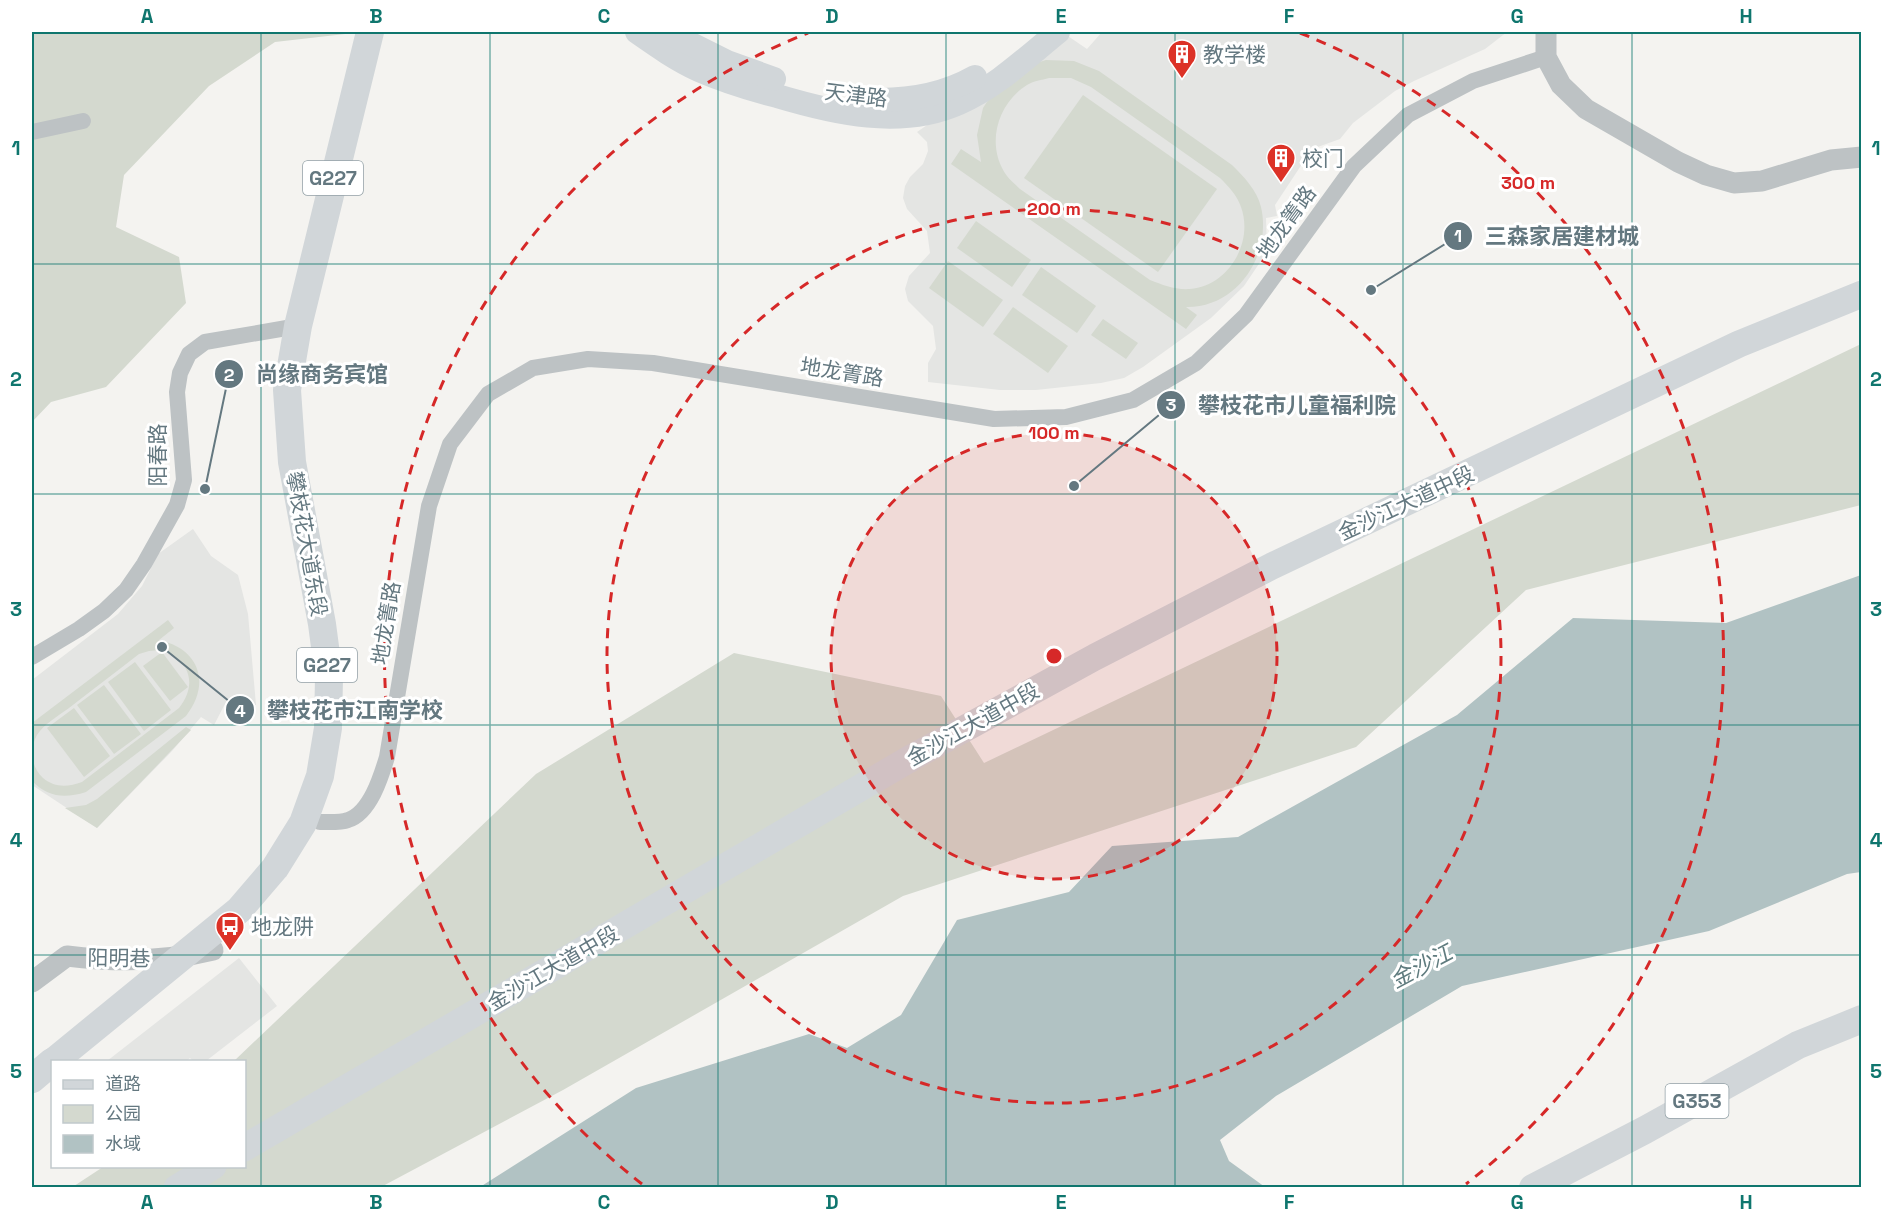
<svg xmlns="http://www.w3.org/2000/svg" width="1893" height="1219" font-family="'Space Grotesk','Noto Sans SC',sans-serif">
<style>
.built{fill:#e4e5e3}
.green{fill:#d4d9cf;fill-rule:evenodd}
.water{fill:#b1c2c3}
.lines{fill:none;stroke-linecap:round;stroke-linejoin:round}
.minor{stroke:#bdc2c4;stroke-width:16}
.tertiary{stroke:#bdc2c4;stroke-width:21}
.secondary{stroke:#d1d6d9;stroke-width:24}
.primary{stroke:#d1d6d9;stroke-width:27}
.trunk{stroke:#d1d6d9;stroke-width:28}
.grid{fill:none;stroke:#0f766e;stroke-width:1.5;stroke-opacity:0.55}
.ring{fill:none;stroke:#d62828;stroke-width:3;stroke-dasharray:10 8}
.labels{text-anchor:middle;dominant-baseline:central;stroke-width:6;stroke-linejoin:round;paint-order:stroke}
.shield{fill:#fff;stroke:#92a0a6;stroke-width:1.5}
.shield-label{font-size:20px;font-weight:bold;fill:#647880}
.poi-label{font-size:21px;fill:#647880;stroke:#fff;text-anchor:start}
.street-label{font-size:21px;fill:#647880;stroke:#fff}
.water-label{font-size:22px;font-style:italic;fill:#5f7b7e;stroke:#fff}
.centre{fill:#d62828;stroke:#fff;stroke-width:3}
.ring-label{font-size:18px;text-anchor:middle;font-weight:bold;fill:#d62828;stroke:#fff;stroke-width:6;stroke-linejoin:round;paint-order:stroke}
.leader{fill:none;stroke:#647880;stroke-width:2}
.callout-dot{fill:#647880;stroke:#fff;stroke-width:2}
.mark-label{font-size:18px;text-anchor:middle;font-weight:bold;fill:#fff}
.callout-label{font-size:22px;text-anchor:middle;font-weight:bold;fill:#647880;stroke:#fff;stroke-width:6;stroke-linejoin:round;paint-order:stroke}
.neatline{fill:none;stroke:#0f766e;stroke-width:2}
.grid-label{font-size:20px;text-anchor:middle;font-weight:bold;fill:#0f766e}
</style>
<rect width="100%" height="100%" fill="#f4f3f0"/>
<g class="built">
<path d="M1062,32L1087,49L1102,32H1507L1485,49L1414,81L1395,91L1353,123L1340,139L1312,149L1314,159L1304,161L1275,205L1277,216L1266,218L1267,252L1244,286L1211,318L1143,367L1124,378L1101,383L1036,390H1000L928,382V363L936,349L933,326L908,301L905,289L909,276L930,253L927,231L907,209L903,198L905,186L910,177L923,164L928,151L927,142L917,132Z"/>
<path d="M193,529L211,556L238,575L248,614L256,705L227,700L214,725L201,717L172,751L97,828L32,785V680L118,614L142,586L158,554Z"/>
<path d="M239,958L277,1006L206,1061H193L190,1058L185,1062L107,1061Z"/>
</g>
<g class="green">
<path d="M32,32H355L354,33L275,42L209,86L124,175L116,227L179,257L186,303L106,387L51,402L32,422Z"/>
<path d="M1046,60L1074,61L1099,71L1232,165C1244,177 1257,190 1261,207C1272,254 1238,308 1186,307L1197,315L1186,329L951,164L961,149L981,162L977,135L983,108L998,85L1020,68ZM1049,78H1071L1091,87L1220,178C1229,187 1237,195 1241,207C1254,243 1228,286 1190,289C1175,290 1163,285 1150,280L1020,189C1016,185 1010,180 1007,176C985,146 997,104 1027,85C1033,81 1042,80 1049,78Z"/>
<path d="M1083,95L1217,189L1158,272L1024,178Z"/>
<path d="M976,221L1031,260L1012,287L957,248Z"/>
<path d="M948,261L1003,300L983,327L929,288Z"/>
<path d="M1041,267L1096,306L1077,333L1022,295Z"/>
<path d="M1013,307L1068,346L1048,373L993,334Z"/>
<path d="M1103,319L1138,343L1126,359L1091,335Z"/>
<path d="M1861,344V505L1526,590L1356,747L903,896L563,1090L381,1187L71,1188L103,1167L244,1166V1062L234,1061L536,774L734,653L941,696L984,763Z"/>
<path d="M168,620L174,628L159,640C200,649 211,684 186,716L86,792C64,799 48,797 32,781V723ZM160,650C190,659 198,684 179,708L82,782C68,787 55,788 43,778C31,767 29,749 37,735C44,724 58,716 69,708C92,690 116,672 139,654L149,651Z"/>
<path d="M162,652L188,687L170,701L143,666Z"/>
<path d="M135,662L171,710L144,731L108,682Z"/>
<path d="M104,685L141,734L114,754L77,705Z"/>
<path d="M74,708L110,756L84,777L47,728Z"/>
<path d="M186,727L191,730L97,828L65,808L86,805L97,799Z"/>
</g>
<path class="water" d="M1861,575V872L1847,874L1709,931L1462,986L1276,1096L1220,1140L1229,1161L1265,1187H480L636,1088L809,1034L847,1048L901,1015L957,920L1069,892L1112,846L1238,837L1457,715L1573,618L1726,623Z"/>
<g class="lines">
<g class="minor">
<path d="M32,132L83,121"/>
<path d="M32,657L79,629L104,611L126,590L144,564L177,505L184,480L177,392L180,373L189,354L205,342L304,325"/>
<path d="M320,822C328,822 340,823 348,820C370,813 381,777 387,757L429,506L450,444L488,394L533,368L588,359L653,363L994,419L1066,417L1133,400L1196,363L1246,315L1354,166L1408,115L1473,81L1546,57"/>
</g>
<g class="tertiary">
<path d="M1546,32V57L1561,85L1586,109L1678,162L1706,175L1734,183L1762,181L1831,160L1862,157"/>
<path d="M32,982L67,956C117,962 165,962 213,950"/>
</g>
<g class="secondary">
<path d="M637,32C657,46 677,60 699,70C724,81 750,89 777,96C834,113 901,129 959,103C996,87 1027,57 1058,32"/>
<path d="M667,32L727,62L774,79"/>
<path d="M879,100C913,100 945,94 975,77"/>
</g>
<g class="primary">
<path d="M244,1148L913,757L1095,657L1272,566L1739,344L1862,294"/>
<path d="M177,1188L213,1166"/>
</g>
<g class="trunk">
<path d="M53,1062L239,910L275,868L303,823L320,776L328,728L329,677L322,624L292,462L287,390L298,326L370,32"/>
<path d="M32,1079L52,1062"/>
<path d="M1533,1188L1645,1130L1798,1045L1862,1019"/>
</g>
</g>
<path class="grid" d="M261,32V1188M490,32V1188M718,32V1188M946,32V1188M1175,32V1188M1403,32V1188M1632,32V1188M32,264H1862M32,494H1862M32,725H1862M32,955H1862"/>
<circle cx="1054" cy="656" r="223" fill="#d62828" fill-opacity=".12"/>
<g class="ring">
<circle cx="1054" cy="656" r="223"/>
<circle cx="1054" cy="656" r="447"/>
<path d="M642 1184A670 670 0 0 1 808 33M1300 33A670 670 0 0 1 1466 1184"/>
</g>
<defs>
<g id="building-pin" transform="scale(1.5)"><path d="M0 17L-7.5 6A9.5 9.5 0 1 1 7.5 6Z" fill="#dc3227" stroke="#fff"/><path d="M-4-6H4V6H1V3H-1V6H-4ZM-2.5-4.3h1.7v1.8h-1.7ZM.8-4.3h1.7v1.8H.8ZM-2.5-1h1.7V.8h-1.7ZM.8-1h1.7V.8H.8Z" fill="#fff"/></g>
<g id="bus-pin" transform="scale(1.5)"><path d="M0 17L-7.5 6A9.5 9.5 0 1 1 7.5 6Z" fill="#dc3227" stroke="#fff"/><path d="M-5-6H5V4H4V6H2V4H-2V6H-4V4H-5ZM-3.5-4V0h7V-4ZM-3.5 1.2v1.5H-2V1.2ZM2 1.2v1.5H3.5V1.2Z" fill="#fff"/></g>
</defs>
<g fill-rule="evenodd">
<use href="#building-pin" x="1182" y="54"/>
<use href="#building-pin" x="1281" y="158"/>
<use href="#bus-pin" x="230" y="926"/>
</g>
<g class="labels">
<g class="shield">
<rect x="303" y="161" width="60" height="34" rx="4.5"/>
<rect x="297" y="648" width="60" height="34" rx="4.5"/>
<rect x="1665.5" y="1084" width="63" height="34" rx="4.5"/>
</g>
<g class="shield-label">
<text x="333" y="178">G227</text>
<text x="327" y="665">G227</text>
<text x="1697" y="1101">G353</text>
</g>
<g class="poi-label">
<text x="1203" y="54">教学楼</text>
<text x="1302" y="158">校门</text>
<text x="251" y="926">地龙阱</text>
</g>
<g class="street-label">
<text transform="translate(856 95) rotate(7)">天津路</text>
<text transform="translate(1286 222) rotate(-54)">地龙箐路</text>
<text transform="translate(842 372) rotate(9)">地龙箐路</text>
<text transform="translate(157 455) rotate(-90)">阳春路</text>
<text transform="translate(1406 503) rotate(-25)">金沙江大道中段</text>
<text transform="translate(307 544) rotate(80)">攀枝花大道东段</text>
<text transform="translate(386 623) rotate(-81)">地龙箐路</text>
<text transform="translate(973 724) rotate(-29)">金沙江大道中段</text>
<text transform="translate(119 958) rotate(1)">阳明巷</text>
<text transform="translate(553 968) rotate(-30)">金沙江大道中段</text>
</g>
<g class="water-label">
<text transform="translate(1421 966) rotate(-28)">金沙江</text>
</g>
</g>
<circle cx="1054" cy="656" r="9" class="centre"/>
<g class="ring-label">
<text x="1528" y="189">300 m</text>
<text x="1054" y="215">200 m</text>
<text x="1054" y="439">100 m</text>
</g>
<path class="leader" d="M1371 290L1458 236M205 489L229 374M1074 486L1171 405M162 647L240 710"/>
<g class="callout-dot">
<circle cx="1371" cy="290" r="6"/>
<circle cx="205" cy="489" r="6"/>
<circle cx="1074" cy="486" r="6"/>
<circle cx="162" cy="647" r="6"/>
<circle cx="1458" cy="236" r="15"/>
<circle cx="229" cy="374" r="15"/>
<circle cx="1171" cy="405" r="15"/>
<circle cx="240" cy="710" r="15"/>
</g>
<g class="mark-label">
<text x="1458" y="242">1</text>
<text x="229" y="381">2</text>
<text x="1171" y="411">3</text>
<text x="240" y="717">4</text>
</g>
<g class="callout-label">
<text x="1562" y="244">三森家居建材城</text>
<text x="322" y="382">尚缘商务宾馆</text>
<text x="1297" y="413">攀枝花市儿童福利院</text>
<text x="355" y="718">攀枝花市江南学校</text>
</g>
<rect width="1893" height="1219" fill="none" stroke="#ffffff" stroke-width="66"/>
<rect x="51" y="1060" width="195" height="108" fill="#ffffff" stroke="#c1c9cc" stroke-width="1.5"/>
<rect x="63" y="1080" width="30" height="9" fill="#d1d6d9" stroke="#c1c9cc" stroke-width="1.5"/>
<text x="105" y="1090" font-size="18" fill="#647880">道路</text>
<rect x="63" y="1105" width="30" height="18" fill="#d4d9cf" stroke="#c1c9cc" stroke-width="1.5"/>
<text x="105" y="1120" font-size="18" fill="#647880">公园</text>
<rect x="63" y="1135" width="30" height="18" fill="#b1c2c3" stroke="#c1c9cc" stroke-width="1.5"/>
<text x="105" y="1150" font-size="18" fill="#647880">水域</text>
<rect x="33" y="33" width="1827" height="1153" class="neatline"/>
<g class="grid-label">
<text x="147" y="23">A</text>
<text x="376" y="23">B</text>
<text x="604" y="23">C</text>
<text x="832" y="23">D</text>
<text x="1061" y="23">E</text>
<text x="1289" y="23">F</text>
<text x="1517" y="23">G</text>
<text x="1746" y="23">H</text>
<text x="16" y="155">1</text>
<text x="1876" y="155">1</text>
<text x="16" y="386">2</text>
<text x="1876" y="386">2</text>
<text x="16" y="616">3</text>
<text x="1876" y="616">3</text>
<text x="16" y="847">4</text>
<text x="1876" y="847">4</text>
<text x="16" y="1078">5</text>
<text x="1876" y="1078">5</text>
<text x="147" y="1209">A</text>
<text x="376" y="1209">B</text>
<text x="604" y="1209">C</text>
<text x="832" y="1209">D</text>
<text x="1061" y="1209">E</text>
<text x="1289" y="1209">F</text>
<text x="1517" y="1209">G</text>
<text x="1746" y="1209">H</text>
</g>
</svg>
